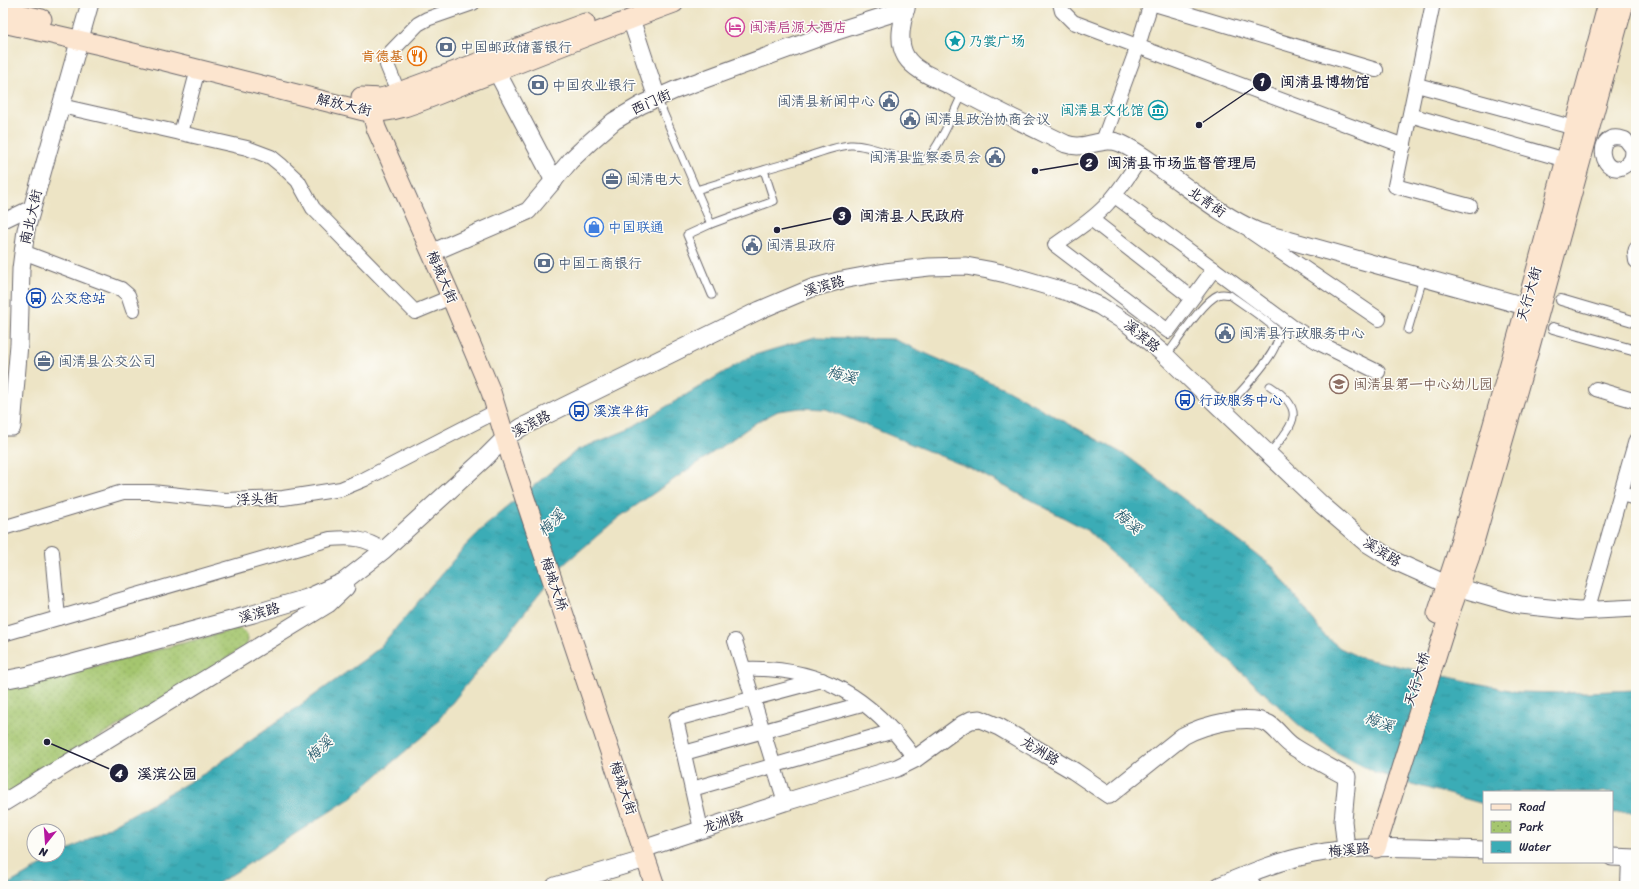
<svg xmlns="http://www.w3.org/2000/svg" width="1639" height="889" font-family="Sriracha,'LXGW WenKai TC',sans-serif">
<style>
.park{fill:url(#park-dots);stroke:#647455}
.water{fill:url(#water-ripples);stroke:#2e6778}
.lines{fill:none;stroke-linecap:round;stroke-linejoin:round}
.service-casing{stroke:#69666b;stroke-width:9}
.pedestrian-casing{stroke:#69666b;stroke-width:12}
.minor-casing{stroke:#69666b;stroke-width:16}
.tertiary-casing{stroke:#69666b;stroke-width:19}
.secondary-casing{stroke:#69666b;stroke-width:21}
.service{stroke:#fff;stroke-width:7}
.pedestrian{stroke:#fff;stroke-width:10}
.minor{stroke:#fff;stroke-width:14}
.tertiary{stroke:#fff;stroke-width:17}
.secondary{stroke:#fce5cf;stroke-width:19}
.labels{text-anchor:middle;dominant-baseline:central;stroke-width:3;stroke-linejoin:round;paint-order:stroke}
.hotel-label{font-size:14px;fill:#b23c85;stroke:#fdfcf7;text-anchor:start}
.culture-label{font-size:14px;fill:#0d838f;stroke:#fdfcf7;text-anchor:start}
.service-label{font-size:14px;fill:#4e5e75;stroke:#fdfcf7;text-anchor:start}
.food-label{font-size:14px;fill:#c56008;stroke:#fdfcf7;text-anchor:end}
.street-label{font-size:14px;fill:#22223b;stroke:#fdfcf7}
.shop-label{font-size:14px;fill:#366cbe;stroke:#fdfcf7;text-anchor:start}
.transit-label{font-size:14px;fill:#164399;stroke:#fdfcf7;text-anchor:start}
.education-label{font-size:14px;fill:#785e54;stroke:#fdfcf7;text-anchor:start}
.water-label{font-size:15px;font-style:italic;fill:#2d6072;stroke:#fdfcf7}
.leader{fill:none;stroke:#22223b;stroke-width:1.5}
.callout-dot{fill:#22223b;stroke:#fdfcf7;stroke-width:1.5}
.mark-label{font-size:12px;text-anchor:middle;font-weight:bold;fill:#fff}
.callout-label{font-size:15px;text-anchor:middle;font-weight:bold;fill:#22223b;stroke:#fdfcf7;stroke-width:3;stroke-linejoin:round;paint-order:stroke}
</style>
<defs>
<pattern id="park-dots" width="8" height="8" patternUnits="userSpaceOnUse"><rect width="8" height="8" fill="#a5c66f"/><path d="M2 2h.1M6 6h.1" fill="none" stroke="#8eaa61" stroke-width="1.8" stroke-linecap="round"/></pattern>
<pattern id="water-ripples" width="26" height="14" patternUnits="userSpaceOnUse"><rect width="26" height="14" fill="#3bacb6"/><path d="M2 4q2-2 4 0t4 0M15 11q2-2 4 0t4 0" fill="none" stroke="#318c95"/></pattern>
</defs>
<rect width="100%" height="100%" fill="#fdfcf7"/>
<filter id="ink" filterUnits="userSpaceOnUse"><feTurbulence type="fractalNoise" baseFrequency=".025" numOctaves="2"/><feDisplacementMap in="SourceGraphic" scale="8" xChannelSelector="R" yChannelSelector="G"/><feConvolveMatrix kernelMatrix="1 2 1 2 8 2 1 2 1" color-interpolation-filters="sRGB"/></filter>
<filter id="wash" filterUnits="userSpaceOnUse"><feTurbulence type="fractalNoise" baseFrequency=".012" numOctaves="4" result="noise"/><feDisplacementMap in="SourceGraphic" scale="16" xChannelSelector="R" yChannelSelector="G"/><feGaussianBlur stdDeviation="0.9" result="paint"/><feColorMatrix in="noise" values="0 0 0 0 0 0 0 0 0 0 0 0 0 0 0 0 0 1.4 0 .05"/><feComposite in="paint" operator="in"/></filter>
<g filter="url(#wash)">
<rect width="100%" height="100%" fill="#ede4c5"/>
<path class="park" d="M240,628L247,635L248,640L246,646L3,797V688L25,685Z"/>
<path class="water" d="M815,337L893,339L1006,389L1127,456L1273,567L1323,634L1340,648L1361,658L1518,692L1564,693L1636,690V812L1612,813V792H1484V804L1408,783L1374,772L1336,752L1300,726L1087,530L972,469L826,409L801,408L778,411L757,422L618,518L562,566L431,729L351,798L214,886H5L207,772L365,659L379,648L466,545L484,527L577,450L627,430L751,356Z"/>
</g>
<g filter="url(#ink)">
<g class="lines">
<g class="service-casing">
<g id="service">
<path d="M657,98L711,224L687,235L712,295"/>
<path d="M696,190C729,180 762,170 795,161C813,155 831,147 850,145C870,143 909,165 924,160C937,155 956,106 963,93"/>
<path d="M711,224L774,201L764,170"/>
<path d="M1408,330L1423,278"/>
<path d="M1166,356C1177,342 1203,301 1218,295C1222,293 1225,294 1230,295C1238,301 1273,324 1277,331C1286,348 1235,397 1223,411"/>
<path d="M1269,454C1292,425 1309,411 1270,386"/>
</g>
</g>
<g class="pedestrian-casing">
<g id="pedestrian">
<path d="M1561,300L1636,322"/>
<path d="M1553,328L1636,351"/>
</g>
</g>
<g class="minor-casing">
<g id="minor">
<path d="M1060,3L1062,11L1073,22L1404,146"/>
<path d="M1433,3L1395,186L1470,206"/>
<path d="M394,82L387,65V56L418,24L427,19L473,3"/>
<path d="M1417,85L1575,128"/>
<path d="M61,106L247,148L271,157L282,166L298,181L313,208L415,312L451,297"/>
<path d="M1410,115L1566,160"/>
<path d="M181,133L198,69"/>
<path d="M1103,141L1138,46L1151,3L1376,70"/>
<path d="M1632,148C1633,154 1632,161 1626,165C1601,183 1590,127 1625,139L1632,148L1636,149"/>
<path d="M1142,156C1131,172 1121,189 1108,203C1093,220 1073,232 1055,245L1168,331L1214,269"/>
<path d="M1115,196L1291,326L1321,344L1378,372"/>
<path d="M1091,219L1192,298"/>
<path d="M3,221L32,207"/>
<path d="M1251,232L1379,319"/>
<path d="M1636,249L1635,253L1636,261"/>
<path d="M23,252L121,289L128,295L133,310"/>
<path d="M1596,389L1636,401"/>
<path d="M1621,494L1636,498"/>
<path d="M3,528L123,492H152L225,500L283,498L341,489L365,479L497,411"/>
<path d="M52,552L58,618"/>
<path d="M1587,611L1636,440"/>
<path d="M3,634L330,539C353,537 364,538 384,550"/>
<path d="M735,641L785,802"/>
<path d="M744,669C820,666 872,697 915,759"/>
<path d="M684,753L862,704"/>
<path d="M692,789L894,731"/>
<path d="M701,829L676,719L822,680"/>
<path d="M1247,874L1254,886"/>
<path d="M1628,886L1629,858"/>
</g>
</g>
<g class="tertiary-casing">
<g id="tertiary">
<path d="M907,3C903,19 896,41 906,57C915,71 935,78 949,85C987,106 1027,125 1066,144C1086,151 1100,136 1120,143C1136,150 1150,161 1164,171C1195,193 1224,217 1259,232L1539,310"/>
<path d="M631,19L657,98"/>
<path d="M497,72L554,181"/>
<path d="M431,253L528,211L571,160L590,142L614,121L641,105L675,90L834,32L906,9"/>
<path d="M3,427H12L19,344L21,269L26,230L90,3"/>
<path d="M3,680L29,675L253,614L307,598L343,582L384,550L483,460L505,438L522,427L760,310L812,288L842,280L885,272L929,267L966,266L988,270L1006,274L1071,293L1100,306L1128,324L1166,356L1322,505L1365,542L1397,562L1446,584L1520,605L1578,611L1636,608"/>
<path d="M3,803L328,604L346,587"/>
<path d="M643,849L785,802L897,768L915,759L963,724L971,720L980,719L999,727L1074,771L1109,795L1183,736C1203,725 1247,713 1269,724C1278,730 1284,741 1294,747C1311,758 1329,767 1347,777L1343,821L1346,849"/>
<path d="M1612,857L1636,858"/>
<path d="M555,886L646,859"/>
<path d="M1219,886C1250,873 1280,860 1314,854C1348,847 1382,847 1417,848C1439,849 1462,849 1484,850"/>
</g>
</g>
<g class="secondary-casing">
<g id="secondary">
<path d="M3,10L42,19"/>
<path d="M3,23L109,47L364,111C392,117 435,95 462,85C533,58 603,29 674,3"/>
<path d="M361,97L381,98L388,96L585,23"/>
<path d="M374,98L372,113L376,128L451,297L491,392L511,457L655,886"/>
<path d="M1437,614L1457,553L1537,267L1608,3"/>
<path d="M1376,848L1450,612L1470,556L1529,350L1624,3"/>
</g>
</g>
<use href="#service" class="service"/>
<use href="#pedestrian" class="pedestrian"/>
<use href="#minor" class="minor"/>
<use href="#tertiary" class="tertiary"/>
<use href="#secondary" class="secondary"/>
</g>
</g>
<defs>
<g id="hotel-ring" transform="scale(1)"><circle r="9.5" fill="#fdfcf7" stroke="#d1479c" stroke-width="1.5"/><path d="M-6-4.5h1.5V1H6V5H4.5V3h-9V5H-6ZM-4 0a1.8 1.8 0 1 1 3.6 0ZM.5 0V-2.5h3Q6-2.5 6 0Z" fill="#d1479c"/></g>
<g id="sight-ring" transform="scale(1)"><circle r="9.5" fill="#fdfcf7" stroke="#0f9aa8" stroke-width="1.5"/><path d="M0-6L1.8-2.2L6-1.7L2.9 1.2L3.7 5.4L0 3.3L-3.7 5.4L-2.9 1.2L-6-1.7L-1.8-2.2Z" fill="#0f9aa8"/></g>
<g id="bank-ring" transform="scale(1)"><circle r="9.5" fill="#fdfcf7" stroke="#5c6f8a" stroke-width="1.5"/><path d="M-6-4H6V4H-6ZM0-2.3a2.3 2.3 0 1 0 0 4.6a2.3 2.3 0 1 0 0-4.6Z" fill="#5c6f8a"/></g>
<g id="restaurant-ring" transform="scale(1)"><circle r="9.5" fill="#fdfcf7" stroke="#e8710a" stroke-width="1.5"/><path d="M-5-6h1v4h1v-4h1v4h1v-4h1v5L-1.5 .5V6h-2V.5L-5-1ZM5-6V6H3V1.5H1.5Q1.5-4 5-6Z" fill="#e8710a"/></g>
<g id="civic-ring" transform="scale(1)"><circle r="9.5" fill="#fdfcf7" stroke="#5c6f8a" stroke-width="1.5"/><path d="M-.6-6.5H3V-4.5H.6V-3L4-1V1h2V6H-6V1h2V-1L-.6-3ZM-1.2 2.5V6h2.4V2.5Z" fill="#5c6f8a"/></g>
<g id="museum-ring" transform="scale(1)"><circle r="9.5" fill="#fdfcf7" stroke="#0f9aa8" stroke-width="1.5"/><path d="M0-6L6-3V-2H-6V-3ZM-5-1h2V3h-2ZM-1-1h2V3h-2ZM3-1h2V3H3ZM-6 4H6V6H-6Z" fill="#0f9aa8"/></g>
<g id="office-ring" transform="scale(1)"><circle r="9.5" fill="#fdfcf7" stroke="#5c6f8a" stroke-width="1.5"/><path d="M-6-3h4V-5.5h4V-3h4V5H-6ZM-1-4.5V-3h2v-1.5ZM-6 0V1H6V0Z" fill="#5c6f8a"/></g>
<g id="shop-ring" transform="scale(1)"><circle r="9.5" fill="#fdfcf7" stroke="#3f7fe0" stroke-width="1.5"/><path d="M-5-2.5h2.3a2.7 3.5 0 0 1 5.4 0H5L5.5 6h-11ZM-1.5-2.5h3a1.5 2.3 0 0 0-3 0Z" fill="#3f7fe0"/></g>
<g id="bus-ring" transform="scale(1)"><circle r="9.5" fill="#fdfcf7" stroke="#1a4fb4" stroke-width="1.5"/><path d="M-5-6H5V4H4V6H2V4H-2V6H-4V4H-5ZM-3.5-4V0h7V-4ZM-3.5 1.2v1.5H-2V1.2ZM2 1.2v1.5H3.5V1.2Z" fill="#1a4fb4"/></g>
<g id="school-ring" transform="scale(1)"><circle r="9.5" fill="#fdfcf7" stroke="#8d6e63" stroke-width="1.5"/><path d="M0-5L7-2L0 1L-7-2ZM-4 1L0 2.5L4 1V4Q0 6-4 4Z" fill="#8d6e63"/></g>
</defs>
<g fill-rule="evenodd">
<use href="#hotel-ring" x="735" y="27"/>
<use href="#sight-ring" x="955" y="41"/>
<use href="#bank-ring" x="446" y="47"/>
<use href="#restaurant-ring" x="417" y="56"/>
<use href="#bank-ring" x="538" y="85"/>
<use href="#civic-ring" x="889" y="101"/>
<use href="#museum-ring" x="1158" y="110"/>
<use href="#civic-ring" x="910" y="119"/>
<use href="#civic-ring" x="995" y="157"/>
<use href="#office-ring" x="612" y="179"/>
<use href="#shop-ring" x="594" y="227"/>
<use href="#civic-ring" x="752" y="245"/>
<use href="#bank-ring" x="544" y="263"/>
<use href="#bus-ring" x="36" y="298"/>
<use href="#civic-ring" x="1225" y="333"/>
<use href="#office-ring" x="44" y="361"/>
<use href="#school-ring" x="1339" y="384"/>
<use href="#bus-ring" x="1185" y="400"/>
<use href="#bus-ring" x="579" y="411"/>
</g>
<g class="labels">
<g class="hotel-label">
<text x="749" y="27">闽清启源大酒店</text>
</g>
<g class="culture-label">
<text x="969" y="41">乃裳广场</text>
<text x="1144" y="110" text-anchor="end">闽清县文化馆</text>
</g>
<g class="service-label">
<text x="460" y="47">中国邮政储蓄银行</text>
<text x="552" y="85">中国农业银行</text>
<text x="875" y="101" text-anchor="end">闽清县新闻中心</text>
<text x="924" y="119">闽清县政治协商会议</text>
<text x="981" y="157" text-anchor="end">闽清县监察委员会</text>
<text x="626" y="179">闽清电大</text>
<text x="766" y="245">闽清县政府</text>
<text x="558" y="263">中国工商银行</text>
<text x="1239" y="333">闽清县行政服务中心</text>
<text x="58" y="361">闽清县公交公司</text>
</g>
<g class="food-label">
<text x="403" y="56">肯德基</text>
</g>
<g class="street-label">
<text transform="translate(651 102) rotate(-24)">西门街</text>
<text transform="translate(344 105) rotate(13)">解放大街</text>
<text transform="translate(1207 202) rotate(35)">北青街</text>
<text transform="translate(31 217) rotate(-77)">南北大街</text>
<text transform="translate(442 277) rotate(66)">梅城大街</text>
<text transform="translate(824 286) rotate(-16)">溪滨路</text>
<text transform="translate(1529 294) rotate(-74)">天行大街</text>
<text transform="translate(1142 336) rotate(40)">溪滨路</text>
<text transform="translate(531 424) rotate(-28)">溪滨路</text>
<text transform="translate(257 499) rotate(-2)">浮头街</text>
<text transform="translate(1382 552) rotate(33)">溪滨路</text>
<text transform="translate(554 584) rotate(71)">梅城大桥</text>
<text transform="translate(259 613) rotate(-15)">溪滨路</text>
<text transform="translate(1417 679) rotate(-73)">天行大桥</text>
<text transform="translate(1040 751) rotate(31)">龙洲路</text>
<text transform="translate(623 788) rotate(71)">梅城大街</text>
<text transform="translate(723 822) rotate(-18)">龙洲路</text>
<text transform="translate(1349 850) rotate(-5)">梅溪路</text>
</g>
<g class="shop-label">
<text x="608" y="227">中国联通</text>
</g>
<g class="transit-label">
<text x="50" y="298">公交总站</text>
<text x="1199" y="400">行政服务中心</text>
<text x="593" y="411">溪滨半街</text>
</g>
<g class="education-label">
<text x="1353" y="384">闽清县第一中心幼儿园</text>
</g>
<g class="water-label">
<text transform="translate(842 375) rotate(14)">梅溪</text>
<text transform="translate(1128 521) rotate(41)">梅溪</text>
<text transform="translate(551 523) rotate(-45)">梅溪</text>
<text transform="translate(1379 722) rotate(20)">梅溪</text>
<text transform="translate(319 749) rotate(-43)">梅溪</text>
</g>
</g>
<path class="leader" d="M1199 125L1262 82M1035 171L1089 162M777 230L842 216M47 742L119 773"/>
<g class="callout-dot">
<circle cx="1199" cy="125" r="4"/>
<circle cx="1035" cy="171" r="4"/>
<circle cx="777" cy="230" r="4"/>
<circle cx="47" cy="742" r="4"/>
<circle cx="1262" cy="82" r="10"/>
<circle cx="1089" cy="162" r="10"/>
<circle cx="842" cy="216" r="10"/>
<circle cx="119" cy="773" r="10"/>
</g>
<g class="mark-label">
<text x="1262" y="86">1</text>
<text x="1089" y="167">2</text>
<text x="842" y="220">3</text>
<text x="119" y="778">4</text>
</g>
<g class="callout-label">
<text x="1325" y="87">闽清县博物馆</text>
<text x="1182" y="168">闽清县市场监督管理局</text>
<text x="912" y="221">闽清县人民政府</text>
<text x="167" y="779">溪滨公园</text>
</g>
<rect width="1639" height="889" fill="none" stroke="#fdfcf7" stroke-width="16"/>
<rect x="1483" y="791" width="130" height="72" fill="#fdfcf7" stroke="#a5a5ac"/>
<rect x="1491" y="804" width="20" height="6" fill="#fce5cf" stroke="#a5a5ac"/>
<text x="1519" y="811" font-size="12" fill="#22223b">Road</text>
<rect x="1491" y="821" width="20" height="12" fill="url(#park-dots)" stroke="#a5a5ac"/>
<text x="1519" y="831" font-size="12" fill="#22223b">Park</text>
<rect x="1491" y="841" width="20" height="12" fill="url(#water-ripples)" stroke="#a5a5ac"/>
<text x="1519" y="851" font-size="12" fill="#22223b">Water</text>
<g transform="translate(46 843) rotate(197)"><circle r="19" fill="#fdfcf7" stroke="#a5a5ac"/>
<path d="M0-3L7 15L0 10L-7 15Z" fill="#b5179e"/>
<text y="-6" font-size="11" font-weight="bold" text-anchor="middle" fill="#22223b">N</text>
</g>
</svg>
